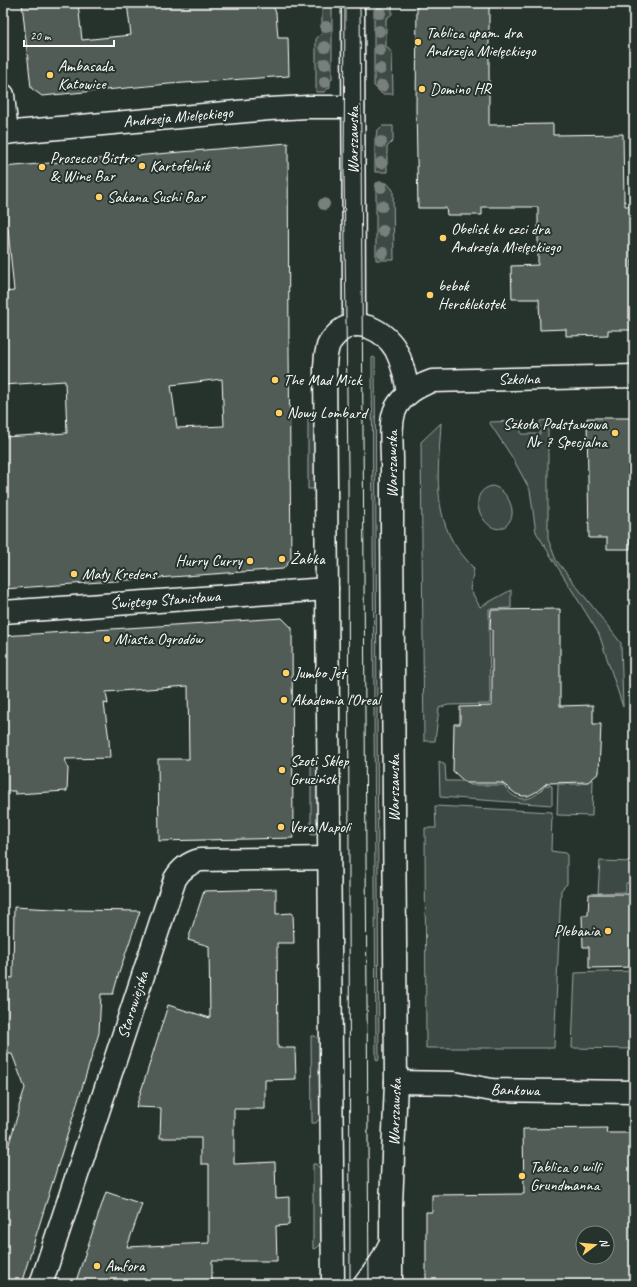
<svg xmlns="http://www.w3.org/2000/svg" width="637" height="1287" font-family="Caveat,sans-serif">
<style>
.green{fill:#3e4944;stroke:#9ea4a2}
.building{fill:#515c57;stroke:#fff;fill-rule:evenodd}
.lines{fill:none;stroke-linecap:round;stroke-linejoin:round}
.minor-casing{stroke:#fff;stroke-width:25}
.minor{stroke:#26332d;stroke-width:22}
.tram{stroke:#fff;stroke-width:1}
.tree{fill:#78807d}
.poi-dot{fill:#ffd166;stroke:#26332d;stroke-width:1.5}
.labels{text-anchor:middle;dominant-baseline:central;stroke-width:4;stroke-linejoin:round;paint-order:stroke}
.poi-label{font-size:16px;fill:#fff;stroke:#26332d;text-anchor:start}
.street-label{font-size:16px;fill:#fff;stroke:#26332d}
</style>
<rect width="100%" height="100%" fill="#26332d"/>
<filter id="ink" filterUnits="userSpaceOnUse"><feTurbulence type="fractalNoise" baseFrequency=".025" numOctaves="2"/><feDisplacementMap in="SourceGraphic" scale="8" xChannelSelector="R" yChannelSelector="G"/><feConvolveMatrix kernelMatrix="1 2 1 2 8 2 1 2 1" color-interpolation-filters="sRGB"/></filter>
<g filter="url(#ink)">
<g class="green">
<path d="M316,3H332V79L330,81V87L324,92H316V39L322,33V9L316,4Z"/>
<path d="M382,4H392V14L386,19V46L392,53L393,94H382L374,86V10Z"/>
<path d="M382,126H393V141L387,147V172H375V139L376,137L377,131Z"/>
<path d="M376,183H387L393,190L394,260H376Z"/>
<path d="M373,357L375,358L379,1059L378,1061L376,1059L372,358Z"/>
<path d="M308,412H312L317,416V485L313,489H308Z"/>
<path d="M548,420V539L556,560L621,643L623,707L599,634L536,532L530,490L512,457L489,422L521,421V434H540V421Z"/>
<path d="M441,423C439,464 432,504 453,542C459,552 467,560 474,569L470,589L480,607L511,590V608L489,609L490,704L448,705L439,708L435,741H424L421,442Z"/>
<path d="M492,486C506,488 518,511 509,522C492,547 459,494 492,486Z"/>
<path d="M311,759L315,760L319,764V825L315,835H311Z"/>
<path d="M439,761L445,765L446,781H469L470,785H504C515,804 533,803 545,785L552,786V805L440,797Z"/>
<path d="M582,779H593L592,816L557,815L558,784H582Z"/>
<path d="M435,806L552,812L551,851L565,853L567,855V884L561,890L554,1048H426L425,828H436Z"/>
<path d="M600,861L634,862V883H626V892L598,893Z"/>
<path d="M634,971V1049L572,1048L575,973Z"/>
<path d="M311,1036H315L321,1041V1117L316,1123H312Z"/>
<path d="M313,1164H316L322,1171V1243L317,1248L313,1249Z"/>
</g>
<g class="building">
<path d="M22,3H78L82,40L131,35L127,3H272L276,13L278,38H288L289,76L169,84L42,96L31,88Z"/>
<path d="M417,3H489V125L553,124V135L623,134L624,201H625V206H634V260H632L633,330H608V335L566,336V329L540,330L539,299H512L511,266L538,265V207H482V215H447L446,208H418L416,108Z"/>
<path d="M288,143L289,352L291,559L283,569L3,589V437L67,433L65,381L3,385V292L14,291L8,229L3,230V167ZM222,379L224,426L177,428L171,385Z"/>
<path d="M587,418H634V538H630V549H607V538H589Z"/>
<path d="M560,609V706L593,705V724H601L599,773L588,782L547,783L536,792L528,796H522L516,794L502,783H466L453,771L454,724H460V707L492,706V630L490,629L491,610Z"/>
<path d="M282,618L292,628L293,838L159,841L158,759H189L188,686L106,692L108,704L104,703L109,740L110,758L65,759L68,769L67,791L15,794V791H3V636Z"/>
<path d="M276,889V914L293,913L294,943H277L278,1048H295L296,1079L265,1080V1109H234V1164L275,1162L276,1198L289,1197V1225L276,1226L277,1261H212V1284H75L106,1192L142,1204L127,1247L209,1243V1164H201V1138H160L161,1108L136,1107L168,1005L210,1018L209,946L188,940L204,891Z"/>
<path d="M589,894H634V967L589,968V947H583L582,915H588Z"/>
<path d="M14,907L73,910L140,911L119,973L113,994H101L99,1033L21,1284H3V1164L19,1110V1106L25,1088L12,1054H3V977L13,978Z"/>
<path d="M607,1128L606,1133H633L634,1284H426V1212H432V1195L524,1194L523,1129ZM583,1233H607V1257H583Z"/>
</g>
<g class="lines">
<g class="minor-casing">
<g id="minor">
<path d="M353,3L354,325"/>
<path d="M3,95L7,133"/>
<path d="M3,133L269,109L308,107H353"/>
<path d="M3,612L327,589"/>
<path d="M396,1082L454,1083L492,1090L634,1092"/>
<path d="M41,1284L175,879C181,869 188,863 200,860L329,858"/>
<path d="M333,1284L325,367C325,360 326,353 328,346C330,341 334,337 337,334C356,314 385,331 396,350C403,364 406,379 408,394"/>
<path d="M365,1284L381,1262L389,1246"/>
<path d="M391,1284V1205L396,1082L392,528C392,506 392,483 392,460C392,446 389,421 396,408C403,395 418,386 432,381L634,376"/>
</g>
</g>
<use href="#minor" class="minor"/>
<g class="tram">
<path d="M345,3L344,172L348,468L350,1284"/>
<path d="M360,3L369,1284"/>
</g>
</g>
<g class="tree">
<circle cx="380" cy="13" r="6"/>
<circle cx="326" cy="27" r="6"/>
<circle cx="379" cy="31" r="6"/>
<circle cx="325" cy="47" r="6"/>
<circle cx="380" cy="50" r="6"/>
<circle cx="325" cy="64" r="6"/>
<circle cx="380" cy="69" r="6"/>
<circle cx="325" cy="82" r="6"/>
<circle cx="382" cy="86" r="6"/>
<circle cx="381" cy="142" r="6"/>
<circle cx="381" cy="163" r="6"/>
<circle cx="381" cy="187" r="6"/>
<circle cx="324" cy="204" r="6"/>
<circle cx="382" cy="206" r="6"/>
<circle cx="383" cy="231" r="6"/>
<circle cx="383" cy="253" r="6"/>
</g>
</g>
<g class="poi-dot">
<circle cx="418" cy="42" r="4"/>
<circle cx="50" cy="75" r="4"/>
<circle cx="422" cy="89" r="4"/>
<circle cx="142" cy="166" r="4"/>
<circle cx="42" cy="167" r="4"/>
<circle cx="99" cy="197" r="4"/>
<circle cx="443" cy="238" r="4"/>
<circle cx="430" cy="295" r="4"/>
<circle cx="275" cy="380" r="4"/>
<circle cx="279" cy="413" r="4"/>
<circle cx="615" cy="433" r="4"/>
<circle cx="282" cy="559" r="4"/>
<circle cx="250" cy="561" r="4"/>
<circle cx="74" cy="574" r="4"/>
<circle cx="107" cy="639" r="4"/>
<circle cx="286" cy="673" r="4"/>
<circle cx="284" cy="700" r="4"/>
<circle cx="282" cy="770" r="4"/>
<circle cx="281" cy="827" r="4"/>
<circle cx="608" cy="931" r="4"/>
<circle cx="522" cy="1176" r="4"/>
<circle cx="97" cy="1266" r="4"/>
</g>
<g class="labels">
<g class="poi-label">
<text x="426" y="33">Tablica upam. dra<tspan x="426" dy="18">Andrzeja Mielęckiego</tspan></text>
<text x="58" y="66">Ambasada<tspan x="58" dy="18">Katowice</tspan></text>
<text x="430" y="89">Domino HR</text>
<text x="50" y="158">Prosecco Bistro<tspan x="50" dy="18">&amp; Wine Bar</tspan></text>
<text x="150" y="166">Kartofelnik</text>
<text x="107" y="197">Sakana Sushi Bar</text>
<text x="451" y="229">Obelisk ku czci dra<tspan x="451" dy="18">Andrzeja Mielęckiego</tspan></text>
<text x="438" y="286">bebok<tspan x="438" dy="18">Hercklekotek</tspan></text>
<text x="283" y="380">The Mad Mick</text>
<text x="287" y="413">Nowy Lombard</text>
<text x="607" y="424" text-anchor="end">Szkoła Podstawowa<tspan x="607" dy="18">Nr 7 Specjalna</tspan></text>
<text x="290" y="559">Żabka</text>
<text x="242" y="561" text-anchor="end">Hurry Curry</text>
<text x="82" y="574">Mały Kredens</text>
<text x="115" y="639">Miasta Ogrodów</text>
<text x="294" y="673">Jumbo Jet</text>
<text x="292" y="700">Akademia l'Oreal</text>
<text x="290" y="761">Szoti Sklep<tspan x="290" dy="18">Gruzińsk</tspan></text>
<text x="289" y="827">Vera Napoli</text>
<text x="600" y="931" text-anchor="end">Plebania</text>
<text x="530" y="1167">Tablica o willi<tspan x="530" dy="18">Grundmanna</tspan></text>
<text x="105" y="1266">Amfora</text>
</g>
<g class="street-label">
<text transform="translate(178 117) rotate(-5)">Andrzeja Mielęckiego</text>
<text transform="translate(353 140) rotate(-90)">Warszawska</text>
<text transform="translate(519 379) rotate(-1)">Szkolna</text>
<text transform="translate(392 464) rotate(-90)">Warszawska</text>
<text transform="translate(165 600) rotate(-4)">Świętego Stanisława</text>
<text transform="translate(394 788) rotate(-90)">Warszawska</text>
<text transform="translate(133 1005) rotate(-72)">Starowiejska</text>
<text transform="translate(515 1090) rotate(2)">Bankowa</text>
<text transform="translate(395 1112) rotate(-88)">Warszawska</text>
</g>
</g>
<rect width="637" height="1287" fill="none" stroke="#26332d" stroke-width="16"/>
<rect x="8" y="8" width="621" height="1271" fill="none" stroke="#fff" stroke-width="1.5" filter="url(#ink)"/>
<g transform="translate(595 1245) rotate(74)"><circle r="19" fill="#26332d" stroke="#7d8581"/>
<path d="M0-3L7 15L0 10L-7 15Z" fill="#ffd166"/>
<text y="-6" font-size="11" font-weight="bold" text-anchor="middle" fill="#ffffff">N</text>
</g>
<path d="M24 40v6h90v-6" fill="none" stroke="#ffffff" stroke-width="2"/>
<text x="30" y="40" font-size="12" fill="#ffffff" stroke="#26332d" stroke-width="3" paint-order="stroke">20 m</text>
</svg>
